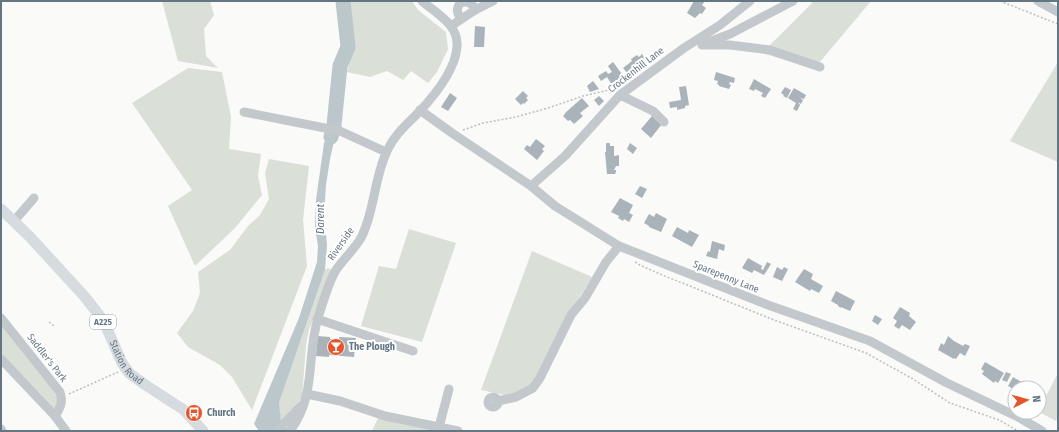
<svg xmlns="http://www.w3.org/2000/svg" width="1059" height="432" font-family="'Fira Sans Condensed',sans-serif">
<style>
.green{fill:#dadfd7}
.water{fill:#bbc7cb}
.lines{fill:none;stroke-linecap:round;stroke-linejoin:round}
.river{stroke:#bbc7cb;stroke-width:15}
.building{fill:#aab3b9}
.path{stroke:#bbbfc2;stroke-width:1.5;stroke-dasharray:2 2;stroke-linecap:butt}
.minor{stroke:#c3c8cc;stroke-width:9}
.major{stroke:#d6dbdf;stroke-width:11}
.labels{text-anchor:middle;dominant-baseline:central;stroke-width:4;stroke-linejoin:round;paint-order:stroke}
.shield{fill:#fff;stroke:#939fa8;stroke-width:1}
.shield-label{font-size:9px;font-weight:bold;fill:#657683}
.street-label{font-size:10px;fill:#657683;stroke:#fff}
.poi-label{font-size:10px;font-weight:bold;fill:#657683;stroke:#fff;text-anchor:start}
.water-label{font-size:11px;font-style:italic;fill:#60757c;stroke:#fff}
</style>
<rect width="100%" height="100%" fill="#fafaf8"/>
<g class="green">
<path d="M162,1H210L214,15L204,29L206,56L218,68L178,61Z"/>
<path d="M348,1H412L418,10L446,32L448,49L437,72L428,83L411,71L403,80L387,71L370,77L347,72L354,44Z"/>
<path d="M814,1H871L814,69L762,53Z"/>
<path d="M1058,62V162L1010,141Z"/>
<path d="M188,68L222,72L231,117L229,149L261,154L258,176L262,195L235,228L195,266L168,206L192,190L132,103Z"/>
<path d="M269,159L309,166L303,220L307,266L252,410L232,377L220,365L188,347L177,333L193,311L200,293L198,272L230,250L248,226L260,215L269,199L265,173Z"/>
<path d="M409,229L456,243L422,342L361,326L379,266L396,269Z"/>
<path d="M532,251L592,277L560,329L537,379L523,391L509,396L481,390Z"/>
<path d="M328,268L332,270L309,330L306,345L302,398L282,423L280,418L279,403L325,270Z"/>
<path d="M1,322L58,395L59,404L55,409L51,408L1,354Z"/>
<path d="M1057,375L1058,417L1056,421L1039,412V410Z"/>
<path d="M378,418L441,431H372Z"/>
</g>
<path class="water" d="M331,116L338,118V132L335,137L330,159L326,185L324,214L327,245L325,270L279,403L281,422L289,431H259L254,424L299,318L317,262L318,246L315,228L316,200L324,143L330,132Z"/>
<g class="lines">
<path class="river" d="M331,137L334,125L340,66L348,47L343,1"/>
</g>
<g class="building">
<path d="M694,1H705L702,5L706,8L702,14L700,13L695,18L687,13Z"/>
<path d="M475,26L485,27L484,47H474Z"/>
<path d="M642,54L646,60L628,74L623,68L632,61L631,59L637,55L639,57Z"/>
<path d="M613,62L624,77L612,85L607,77L601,81L598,76L606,71L608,74L612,72L608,66Z"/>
<path d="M716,72L735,78L734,83L730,82L729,84L731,85L729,89L719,86V85L717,84L718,81L714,80Z"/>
<path d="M754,79L771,89L765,98L761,96L763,93L755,89L754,91L749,89Z"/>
<path d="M593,81L599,89L590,92L587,86Z"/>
<path d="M686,86L689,105L685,106V108L677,110V107L670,108L669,102L681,100L679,87Z"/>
<path d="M785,87L791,90L787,98L783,96L784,95L781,93Z"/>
<path d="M794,88L806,95L804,99L800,98L803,100L801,104L798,102L800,105L797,111L793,109L796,103L788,98Z"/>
<path d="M523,91L528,96L526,98L528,100L524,104L523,103L521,105L515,99Z"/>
<path d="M450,93L457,98L448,111L441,107Z"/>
<path d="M599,96L604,101L599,106L594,100Z"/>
<path d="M582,98L589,106L580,113L583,116L574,124L570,120L568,121L563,116L565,114V113Z"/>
<path d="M652,116L662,124L651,138L641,129Z"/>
<path d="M536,139L545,146L542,149L544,151L537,160L524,149L527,145L530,147Z"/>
<path d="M606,143H610V146H614V156L619,155V166H616L614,170H616V172L615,174H607L605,152H606Z"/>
<path d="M630,143L637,148L633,154L627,149Z"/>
<path d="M640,186L647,189L642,198L635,194Z"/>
<path d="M620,198L633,205L629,213L633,215L629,222L624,219L623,221L618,218L619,216L611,212Z"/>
<path d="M656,213L667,219L661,232L649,227V226L644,223L649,214L654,217Z"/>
<path d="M677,227L688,233L689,230L699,235L692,247L672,236Z"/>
<path d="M712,241L725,245L724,251L719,249L717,259L706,256L708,251L710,252Z"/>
<path d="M748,258L762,266L761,269L763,270L767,262L771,264L764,275L754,270L752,273L742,268Z"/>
<path d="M777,267L782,270L784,267L788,269L782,281L773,277Z"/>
<path d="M804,269L813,274L811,279L823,286L819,293L811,289L810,291L795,282Z"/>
<path d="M836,291L855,301L850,311L841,307V308L838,306V305L831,301Z"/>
<path d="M900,307L910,313L909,316L916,322L910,330L902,325L899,329L894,326L897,321L893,318Z"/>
<path d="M875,315L882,319L878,325L872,321Z"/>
<path d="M317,336L330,337V339H339V337L356,338L354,357L329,355V357L316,356Z"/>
<path d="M948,336L954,341L963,346L965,344L970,346L965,356L960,353L956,359L954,358V359L938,350L941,343L944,345Z"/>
<path d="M985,362L1004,373L998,383L995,381L994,383L982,374L984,371L981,369Z"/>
<path d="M1006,372L1011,374L1007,382L1002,380Z"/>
<path d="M1013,377L1032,388H1015V390L1008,386Z"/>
<path d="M1040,391L1046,394L1040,405L1039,404Z"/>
</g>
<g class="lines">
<g class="path">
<path d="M1000,1L1058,24"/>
<path d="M463,130L483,123L516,117L548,108L583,96L609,90L613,91"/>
<path d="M635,262L640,265L660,274L774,320L866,353L913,379L950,403L999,420L1018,431"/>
<path d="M49,322L54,326"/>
<path d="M69,394L118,372"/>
</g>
<g class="minor">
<path d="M1038,1L1058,12"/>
<path d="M462,18C456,14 456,8 461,2H469L474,7L475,10"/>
<path d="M451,26L475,10L493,1"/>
<path d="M706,43L730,34L793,1"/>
<path d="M702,45H730L770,50L820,67"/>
<path d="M620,95L653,111L664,122"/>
<path d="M420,110L452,133L531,186L555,206L619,246L768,305L870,341L947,383L1018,417L1042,431"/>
<path d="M244,112L340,131L386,152"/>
<path d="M531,186L565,156L620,95L684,48L720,25L750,1"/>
<path d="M14,221L34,198"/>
<path d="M1,318L60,392C63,402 61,407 55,416L1,359"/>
<path d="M317,319L413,351"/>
<path d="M307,394L340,401L385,416L458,431"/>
<circle cx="493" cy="402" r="5"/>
<path d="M498,401L516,397L533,388L540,378L571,315L585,298L606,262L619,246"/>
<path d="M55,416L66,431"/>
<path d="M439,427L449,389"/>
<path d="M1,429L2,431"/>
<path d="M277,431L301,406"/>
<path d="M290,431C317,395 306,357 318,318C322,305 329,281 336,270C344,258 356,248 362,236C375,209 374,178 387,151C394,135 406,125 419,112C435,95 455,71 457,47C459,25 437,14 422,1"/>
</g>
<path class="major" id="s1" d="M1,209L30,237L85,297L99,315L105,324L122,363L129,373L144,384L184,410L203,431"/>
</g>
<defs>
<g id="bar-disc" transform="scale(0.9)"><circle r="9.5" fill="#e4572e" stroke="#fff"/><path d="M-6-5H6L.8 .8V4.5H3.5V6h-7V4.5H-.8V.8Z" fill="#fff"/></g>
<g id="bus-disc" transform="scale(0.9)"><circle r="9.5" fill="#e4572e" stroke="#fff"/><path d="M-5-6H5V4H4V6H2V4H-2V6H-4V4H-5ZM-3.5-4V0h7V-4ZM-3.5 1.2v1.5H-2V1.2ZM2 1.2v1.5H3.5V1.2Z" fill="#fff"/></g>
</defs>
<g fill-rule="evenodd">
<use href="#bar-disc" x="336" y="347"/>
<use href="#bus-disc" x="194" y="413"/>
</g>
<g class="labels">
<rect class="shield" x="90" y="315" width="26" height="14" rx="3"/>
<g class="shield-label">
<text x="103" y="322">A225</text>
</g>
<g class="street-label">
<text transform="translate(636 70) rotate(-38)">Crockenhill Lane</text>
<text transform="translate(341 244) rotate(-55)">Riverside</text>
<text transform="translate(726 277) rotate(22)">Sparepenny Lane</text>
<text transform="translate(47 358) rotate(52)">Saddler's Park</text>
<text stroke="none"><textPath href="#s1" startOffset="200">Station Road</textPath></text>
</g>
<g class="poi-label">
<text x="349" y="347">The Plough</text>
<text x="207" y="413">Church</text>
</g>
<g class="water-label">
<text transform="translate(320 219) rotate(-90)">Darent</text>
</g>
</g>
<rect width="1059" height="432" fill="none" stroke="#657683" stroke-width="4"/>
<g transform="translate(1027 400) rotate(84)"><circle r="19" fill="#ffffff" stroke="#c1c8cd"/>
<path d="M0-3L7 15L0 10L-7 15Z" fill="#e4572e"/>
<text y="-6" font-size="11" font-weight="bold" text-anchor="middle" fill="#657683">N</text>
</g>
</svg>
